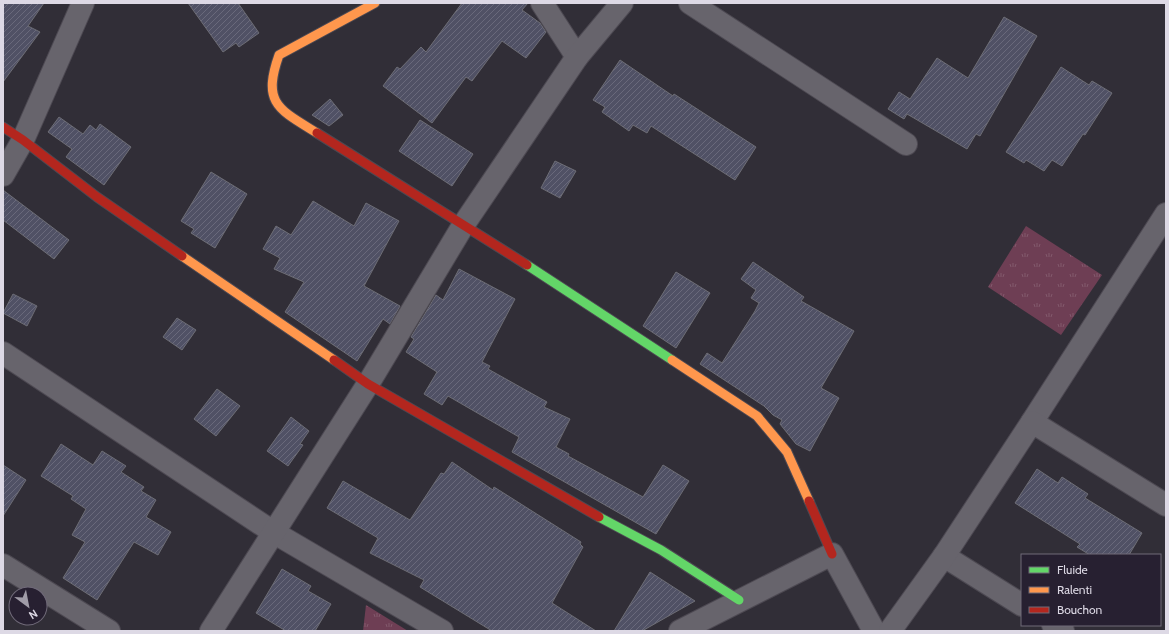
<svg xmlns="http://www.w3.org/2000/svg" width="1169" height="634" font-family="Cabin,sans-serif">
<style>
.grass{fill:url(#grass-tufts)}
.building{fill:url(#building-hatch);stroke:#6d6d75}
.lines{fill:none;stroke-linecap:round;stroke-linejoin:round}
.street-casing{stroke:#4d4952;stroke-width:24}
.fast-casing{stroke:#4d4952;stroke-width:11}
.slow-casing{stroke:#4d4952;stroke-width:11}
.jam-casing{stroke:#4d4952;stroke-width:11}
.street{stroke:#67646c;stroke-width:22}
.fast{stroke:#63d668;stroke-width:9}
.slow{stroke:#ff974d;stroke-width:9}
.jam{stroke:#b3261e;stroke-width:9}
</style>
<defs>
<pattern id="grass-tufts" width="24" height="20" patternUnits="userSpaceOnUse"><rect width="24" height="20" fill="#6e3e54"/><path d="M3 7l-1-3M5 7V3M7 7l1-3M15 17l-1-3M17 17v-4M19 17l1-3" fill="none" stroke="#82596c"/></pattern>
<pattern id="building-hatch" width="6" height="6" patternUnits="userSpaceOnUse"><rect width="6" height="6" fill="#505165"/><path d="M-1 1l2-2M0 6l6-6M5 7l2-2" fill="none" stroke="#69697b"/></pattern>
</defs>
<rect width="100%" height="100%" fill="#312e37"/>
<g class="grass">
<path d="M1026,226L1102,275L1061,335L988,287Z"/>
<path d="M366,605L408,631H363Z"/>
</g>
<g class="building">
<path d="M3,3H44L28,26L40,32L3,82Z"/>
<path d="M188,3H238L259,33L239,47L236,43L223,52Z"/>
<path d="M462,3H528L522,10L540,23L546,32L526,58L502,41L472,81L466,77L432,123L383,86L397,67L400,69L421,47L426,52Z"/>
<path d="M1004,17L1037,36L980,136L976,134L967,149L907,114L904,119L888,109L899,92L910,99L937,58L968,78Z"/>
<path d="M620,60L673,96L674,94L756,147L735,180L651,126L647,133L633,125L629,131L602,112L605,107L593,100Z"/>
<path d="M1061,67L1089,85L1092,81L1112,93L1085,135L1083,134L1062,166L1052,160L1044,171L1026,160L1024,163L1006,152Z"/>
<path d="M330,99L343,115L329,126L312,115Z"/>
<path d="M59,117L83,134L90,125L96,130L100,124L131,147L104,185L66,157L72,149L48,132Z"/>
<path d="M420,120L473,154L452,186L399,151Z"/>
<path d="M555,161L576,171L560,198L541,188Z"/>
<path d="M211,172L247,194L215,248L191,233L194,229L181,221Z"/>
<path d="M3,190L69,240L54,259L3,220Z"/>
<path d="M313,201L354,226L366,203L399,221L364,286L400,306L390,324L383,319L357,361L285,312L304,282L274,269L280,258L263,249L276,226L291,235Z"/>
<path d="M753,262L804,297L801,301L854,331L821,388L839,398L810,451L796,444L780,424L782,420L773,415L764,406L700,364L707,353L722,363L755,311L759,303L751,298L756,290L741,279Z"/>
<path d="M459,269L515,299L482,362L490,366L488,369L547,402L544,407L570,419L556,447L569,454L568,456L643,497L663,465L689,481L656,534L512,452L519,437L448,396L442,405L424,394L437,372L406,352L414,339L411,337L436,295L443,300Z"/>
<path d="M676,272L710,293L676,348L643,326Z"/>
<path d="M13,294L37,306L27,326L3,313Z"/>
<path d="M177,318L196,330L182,350L163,337Z"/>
<path d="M217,389L240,406L216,436L194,419Z"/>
<path d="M291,417L309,431L300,444L303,445L288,466L267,451Z"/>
<path d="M61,444L93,465L102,451L126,466L121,472L144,487L141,491L156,500L146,517L171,532L158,555L134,542L97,600L63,578L85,542L72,535L86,509L71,499L73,496L41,476Z"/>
<path d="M452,462L493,490L494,487L581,542L580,544L583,547L552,603L596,631H492L420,587L424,580L370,553L378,538L327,508L343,481L410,520L441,473L444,474Z"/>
<path d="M3,465L26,480L3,516Z"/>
<path d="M1037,469L1058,483L1062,477L1088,494L1085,498L1142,533L1129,555H1090L1077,547L1080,544L1015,503Z"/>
<path d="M282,569L311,586L308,591L331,604L315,631H286L256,613Z"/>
<path d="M650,572L695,601L642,631H614Z"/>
</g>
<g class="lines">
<g class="street-casing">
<g id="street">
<path d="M542,3L577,57"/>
<path d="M690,3L906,144"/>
<path d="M3,175L23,140L83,3"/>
<path d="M3,353L273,532L442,631"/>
<path d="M1032,422L1166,214"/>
<path d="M944,556L1022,605"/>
<path d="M3,565L109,631"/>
<path d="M1053,625L1063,631"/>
<path d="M211,631L368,384L464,224L577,57L622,3"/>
<path d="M680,631L832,554L874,631"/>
<path d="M890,631L944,556L1032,422L1166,505"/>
</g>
</g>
<g class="fast-casing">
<g id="fast">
<path d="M527,265L672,360"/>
<path d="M599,517L661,550L739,600"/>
</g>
</g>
<g class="slow-casing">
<g id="slow">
<path d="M317,133C278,109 262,103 279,55L375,3"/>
<path d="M182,256L334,360"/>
<path d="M672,360L757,416L787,452L809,501"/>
</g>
</g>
<g class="jam-casing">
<g id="jam">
<path d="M3,127L23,140L97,197L182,256"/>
<path d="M317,133L527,265"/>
<path d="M334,360L368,384L599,517"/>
<path d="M809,501L832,554"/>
</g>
</g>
<use href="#street" class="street"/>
<use href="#fast" class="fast"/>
<use href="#slow" class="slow"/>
<use href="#jam" class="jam"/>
</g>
<rect width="1169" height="634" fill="none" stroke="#ddd9e5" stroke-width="8"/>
<rect x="1021" y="554" width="140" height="72" fill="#272031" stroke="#706a79"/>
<rect x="1029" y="567" width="20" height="6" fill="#63d668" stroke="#706a79"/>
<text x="1057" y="574" font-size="12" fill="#ddd9e5">Fluide</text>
<rect x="1029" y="587" width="20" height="6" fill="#ff974d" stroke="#706a79"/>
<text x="1057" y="594" font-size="12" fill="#ddd9e5">Ralenti</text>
<rect x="1029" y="607" width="20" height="6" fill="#b3261e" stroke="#706a79"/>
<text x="1057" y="614" font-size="12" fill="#ddd9e5">Bouchon</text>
<g transform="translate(28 606) rotate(148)"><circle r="19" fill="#272031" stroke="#706a79"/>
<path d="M0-3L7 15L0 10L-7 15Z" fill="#a19da8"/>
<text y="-6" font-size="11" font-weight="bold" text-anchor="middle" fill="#ddd9e5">N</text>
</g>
</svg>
